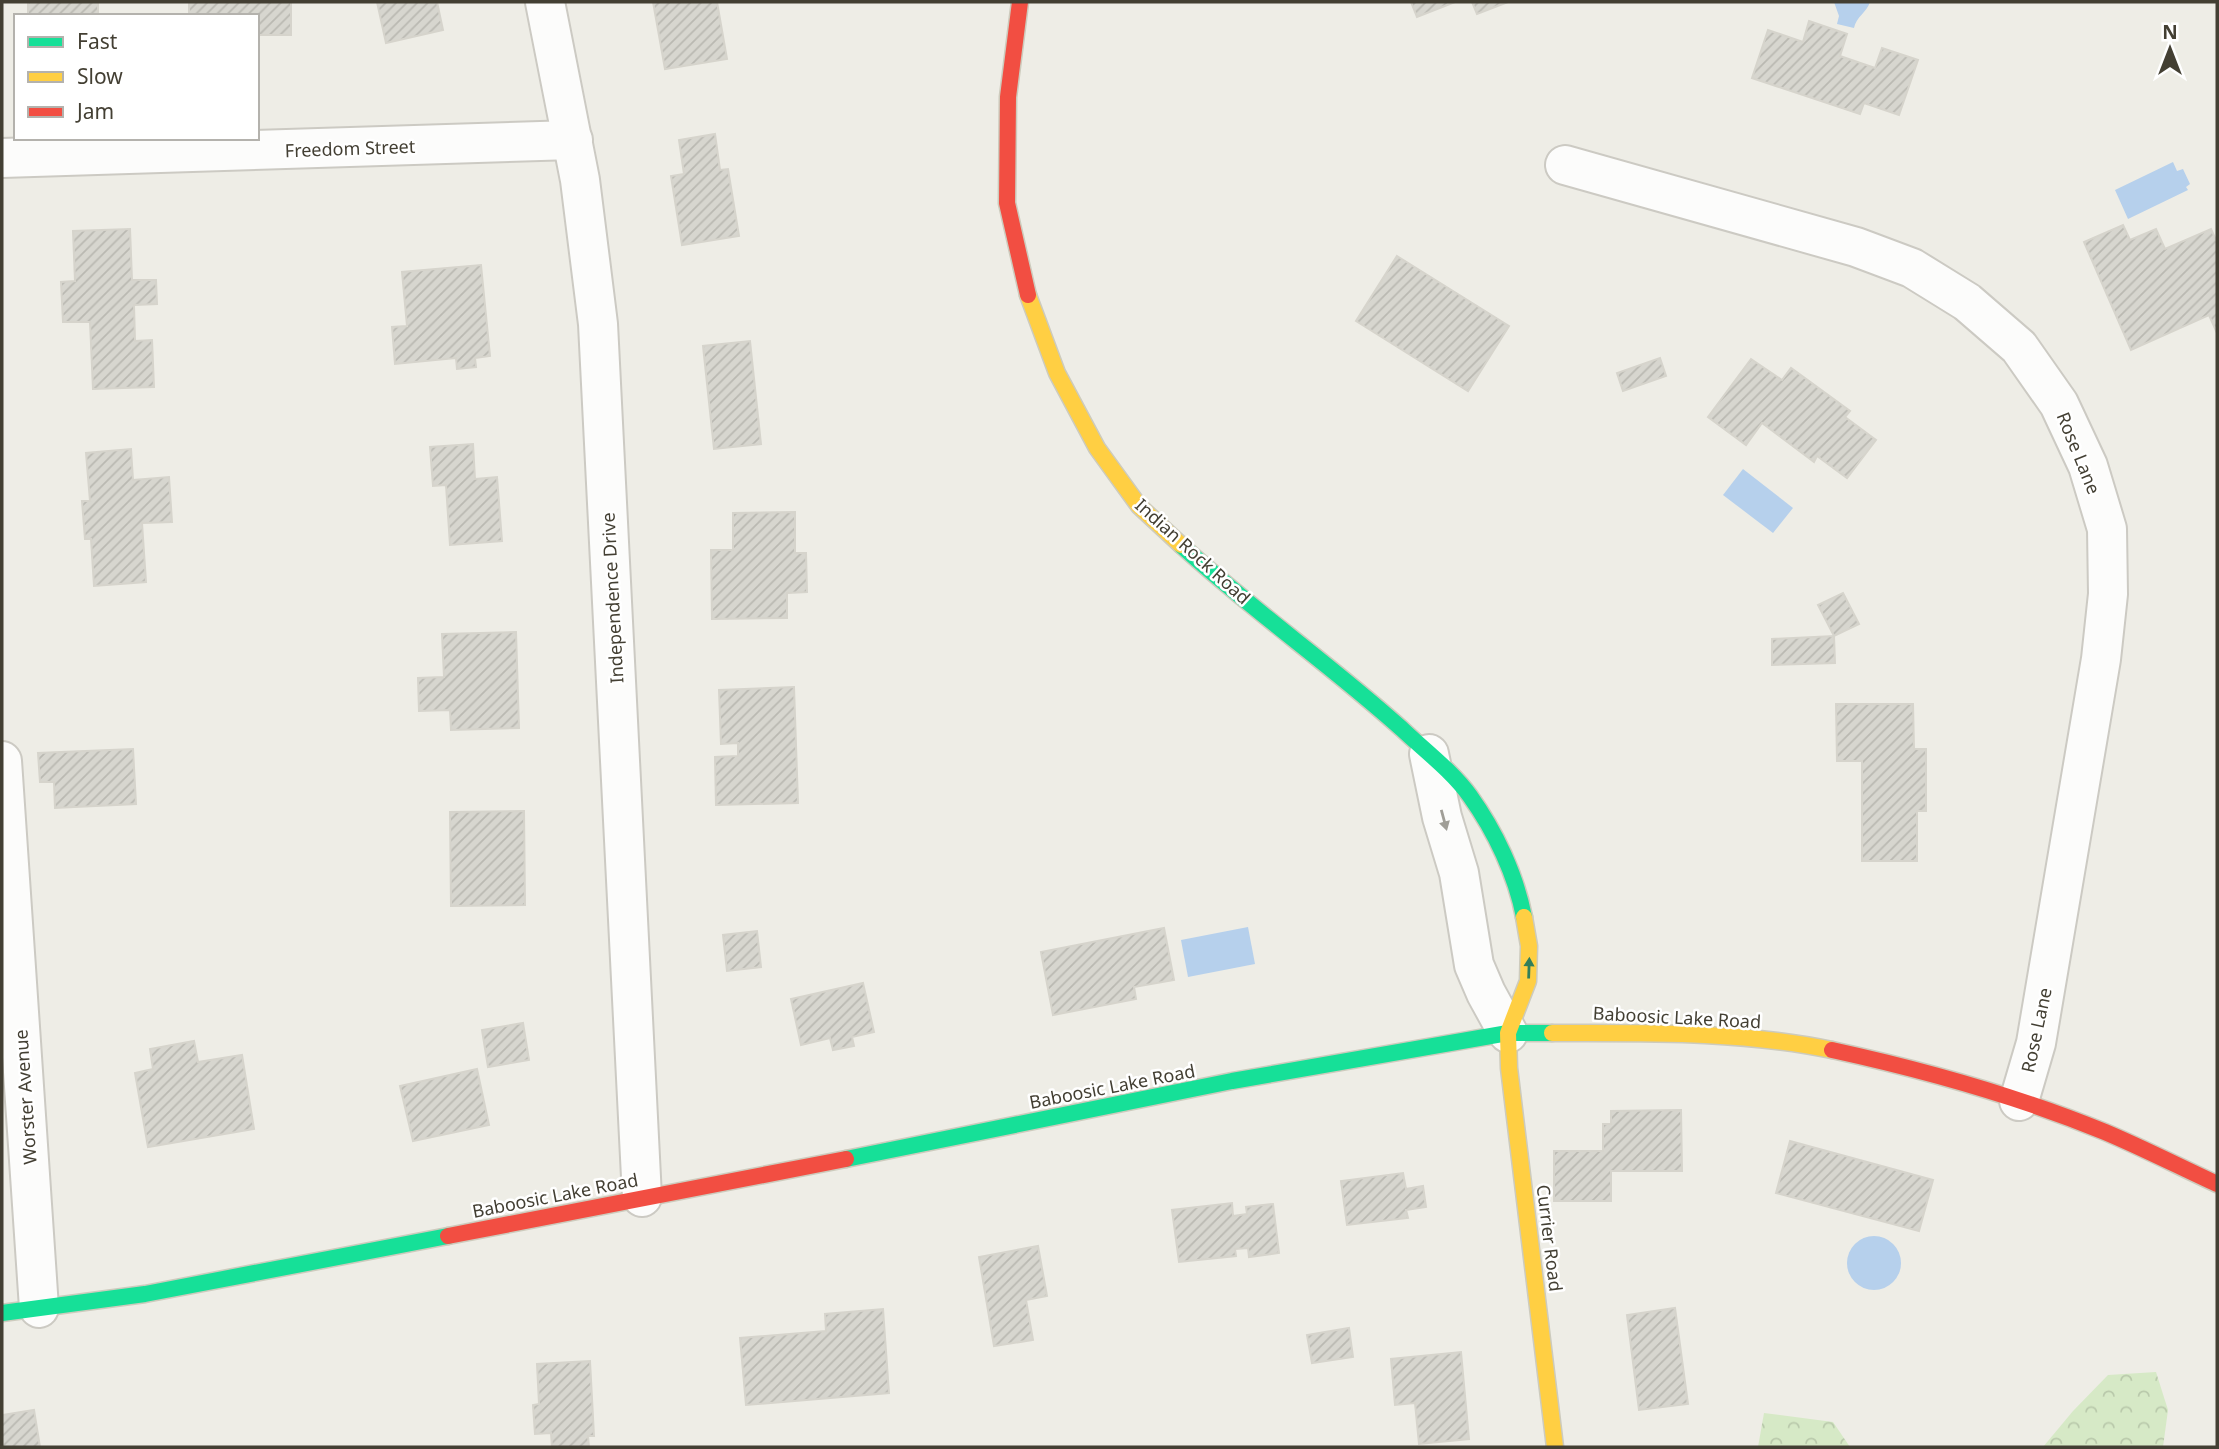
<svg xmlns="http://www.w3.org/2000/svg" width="2219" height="1449" font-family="'Noto Sans',sans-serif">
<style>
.forest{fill:url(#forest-crowns)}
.water{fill:#b6d0ec}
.building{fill:url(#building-hatch);stroke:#d6d4cc;stroke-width:2}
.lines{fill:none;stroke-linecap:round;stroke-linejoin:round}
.street-casing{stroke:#cccac3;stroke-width:42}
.fast-casing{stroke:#cdcbbd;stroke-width:19}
.slow-casing{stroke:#cdcbbd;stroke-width:19}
.jam-casing{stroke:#cdcbbd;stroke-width:19}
.street{stroke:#fcfcfb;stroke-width:38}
.fast{stroke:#16e098;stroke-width:16}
.slow{stroke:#ffcf43;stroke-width:16}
.jam{stroke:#f24e42;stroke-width:16}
.oneway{fill:#a09e97}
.oneway2{fill:#317f5b}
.labels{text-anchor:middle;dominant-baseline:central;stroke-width:5;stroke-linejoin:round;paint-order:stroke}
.street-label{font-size:18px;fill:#433f33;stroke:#fff}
</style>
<defs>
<pattern id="forest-crowns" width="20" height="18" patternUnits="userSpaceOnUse" patternTransform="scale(1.75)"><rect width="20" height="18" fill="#d6e9c6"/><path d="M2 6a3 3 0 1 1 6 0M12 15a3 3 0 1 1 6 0" fill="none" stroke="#b9c9ab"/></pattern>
<pattern id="building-hatch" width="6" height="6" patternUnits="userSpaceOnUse" patternTransform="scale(1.75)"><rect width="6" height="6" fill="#d7d6cf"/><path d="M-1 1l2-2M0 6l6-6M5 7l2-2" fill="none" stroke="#bab9b2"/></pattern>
</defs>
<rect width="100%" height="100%" fill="#eeede6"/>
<g class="forest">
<path d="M2156,1372L2168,1410L2163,1447H2043L2073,1411L2108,1375Z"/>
<path d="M1764,1413L1833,1422L1850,1447H1758Z"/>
</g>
<g class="water">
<path d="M1834,2H1870C1867,12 1856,17 1854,28L1837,24L1839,16Z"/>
<path d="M2173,162L2177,171L2183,169L2190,184L2186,187L2188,190L2128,219L2115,190Z"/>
<path d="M1743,469L1793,508L1773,533L1723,495Z"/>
<path d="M1248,927L1255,964L1188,977L1181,940Z"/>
<circle cx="1874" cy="1263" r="27"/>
</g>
<g class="building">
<rect x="28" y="2" width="70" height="14"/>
<path d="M189,2H291V35H257V16H189Z"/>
<path d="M377,2H437L443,30L386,43Z"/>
<path d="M653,2H717L727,59L665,69Z"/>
<path d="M1411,2H1455L1417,17Z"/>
<path d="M1472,2H1508L1477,14Z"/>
<path d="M1809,21L1847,34L1840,56L1875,68L1882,48L1918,60L1899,115L1864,103L1860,114L1752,78L1768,30L1803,42Z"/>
<path d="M715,134L720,170L728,169L739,236L682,245L671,176L684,174L679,140Z"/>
<path d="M2123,225L2130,240L2156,229L2165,249L2211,229L2217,242V333L2209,315L2131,350L2084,242Z"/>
<path d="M130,229L132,280H156L157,304L134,305L135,341L152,340L154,387L93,389L90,322H63L61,282L75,281L73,231Z"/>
<path d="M1397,256L1509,326L1468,391L1356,321Z"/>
<path d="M481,265L490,356L475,358L476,367L457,369L456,358L395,364L392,327L407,326L402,272Z"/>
<path d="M750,341L761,444L714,449L703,346Z"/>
<path d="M1660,358L1666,376L1623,391L1617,373Z"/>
<path d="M1751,359L1782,380L1791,368L1850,411L1845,417L1876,440L1847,478L1817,456L1814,462L1762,423L1746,445L1708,417Z"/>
<path d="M473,444L475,479L497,477L502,541L450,545L446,485L433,486L430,447Z"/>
<path d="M131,449L133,480L169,477L172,522L142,523L146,582L94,586L91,539H85L82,501H90L86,453Z"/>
<path d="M795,512V553H806L807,592L787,593V618L712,619L711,550H733V513Z"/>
<path d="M1843,593L1859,624L1834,636L1818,605Z"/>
<path d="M516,632L519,728L451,730L450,710L419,711L418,678L444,677L442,634Z"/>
<path d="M1834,636L1835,663L1772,665V639Z"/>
<path d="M794,687L798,803L716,805L715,757L738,756V743L721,744L719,690Z"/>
<path d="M1836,704H1913L1914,749H1926V811H1917V861H1862V761H1837Z"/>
<path d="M133,749L136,804L55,808L54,782H40L38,753Z"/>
<path d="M524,811L525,905L451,906L450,812Z"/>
<path d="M1164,928L1174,980L1134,987L1136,999L1053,1015L1041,952Z"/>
<path d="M757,931L761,967L727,971L723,935Z"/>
<path d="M863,983L874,1032L852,1037L854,1046L833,1050L830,1038L801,1045L791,999Z"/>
<path d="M523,1023L529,1060L488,1067L482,1030Z"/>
<path d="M194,1041L198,1062L242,1055L254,1129L148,1147L135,1073L153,1069L150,1049Z"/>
<path d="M477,1069L489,1125L413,1141L400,1086Z"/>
<path d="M1681,1110L1682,1171H1611V1201H1554V1151H1603V1124H1611V1111Z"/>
<path d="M1790,1141L1933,1180L1919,1231L1776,1193Z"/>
<path d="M1403,1173L1406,1189L1423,1186L1426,1207L1406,1210L1408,1218L1347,1225L1341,1181Z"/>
<path d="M1232,1203L1233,1216L1247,1214L1246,1207L1273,1204L1279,1253L1249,1257L1248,1248L1235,1249L1236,1256L1179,1262L1172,1210Z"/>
<path d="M1038,1246L1047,1296L1026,1300L1033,1340L994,1346L979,1257Z"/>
<path d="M1675,1308L1688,1404L1639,1410L1627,1315Z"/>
<path d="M883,1309L889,1393L746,1405L740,1338L826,1331L825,1314Z"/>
<path d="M1349,1328L1353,1357L1312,1363L1307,1335Z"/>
<path d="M1461,1352L1469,1439L1419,1444L1415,1403L1395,1405L1391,1359Z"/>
<path d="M590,1361L594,1436H588L589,1447H552L551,1433L535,1434L533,1405L539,1404L537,1364Z"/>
<path d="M34,1410L40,1447H2V1415Z"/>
</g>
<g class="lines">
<g class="street-casing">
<g id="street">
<path d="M545,2L580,180L598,324L642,1197"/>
<path d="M2,158L573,140"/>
<path d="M1565,165L1856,247L1912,268L1967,302L2019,347L2059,404L2088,466L2107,529L2108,594L2101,659L2036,1043L2019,1101"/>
<path d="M1429,754L1442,817L1459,873L1474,965L1486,993L1508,1033"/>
<path d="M2,761L39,1308"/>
</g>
</g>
<g class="fast-casing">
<g id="fast">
<path d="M1181,545C1252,610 1331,665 1402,729C1424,750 1452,771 1470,796C1495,831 1516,875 1524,917"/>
<path d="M846,1159L1232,1081L1508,1033H1552"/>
<path d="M2,1313L145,1294L448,1236"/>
</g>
</g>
<g class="slow-casing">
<g id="slow">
<path d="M1028,295L1057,373L1097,448L1139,506L1181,545"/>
<path d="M1524,917L1529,946L1528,981L1508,1033L1509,1068L1555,1447"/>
<path d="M1552,1033C1645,1033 1741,1031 1832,1050"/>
</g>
</g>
<g class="jam-casing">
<g id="jam">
<path d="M1020,2L1008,97L1007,203L1028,295"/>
<path d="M1832,1050C1924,1070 2017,1096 2105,1132C2143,1148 2180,1167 2217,1184"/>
<path d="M448,1236L846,1159"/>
</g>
</g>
<use href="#street" class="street"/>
<use href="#fast" class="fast"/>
<use href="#slow" class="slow"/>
<use href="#jam" class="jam"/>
</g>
<defs><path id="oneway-solid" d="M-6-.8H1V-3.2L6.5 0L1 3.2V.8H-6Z" transform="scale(1.75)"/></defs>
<use class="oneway" href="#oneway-solid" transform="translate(1444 820) rotate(75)"/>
<use class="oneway2" href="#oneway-solid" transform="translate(1529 968) rotate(-88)"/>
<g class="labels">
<g class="street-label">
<text transform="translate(350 148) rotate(-2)">Freedom Street</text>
<text transform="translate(2079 453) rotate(68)">Rose Lane</text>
<text transform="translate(1193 551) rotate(42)">Indian Rock Road</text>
<text transform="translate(612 598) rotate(-93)">Independence Drive</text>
<text transform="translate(1677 1017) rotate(3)">Baboosic Lake Road</text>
<text transform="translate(2036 1030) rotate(-78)">Rose Lane</text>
<text transform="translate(1112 1086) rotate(-11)">Baboosic Lake Road</text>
<text transform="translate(25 1097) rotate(-94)">Worster Avenue</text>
<text transform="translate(555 1195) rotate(-11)">Baboosic Lake Road</text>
<text transform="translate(1550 1238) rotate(83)">Currier Road</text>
</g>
</g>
<rect width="2219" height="1449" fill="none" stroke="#433f33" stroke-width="7"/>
<rect x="14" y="14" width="245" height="126" fill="#ffffff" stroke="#b4b2ad" stroke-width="2"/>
<rect x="28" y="37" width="35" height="10" fill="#16e098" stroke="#b4b2ad" stroke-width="2"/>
<text x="77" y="49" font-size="21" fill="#433f33">Fast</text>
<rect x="28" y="72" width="35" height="10" fill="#ffcf43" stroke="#b4b2ad" stroke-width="2"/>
<text x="77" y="84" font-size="21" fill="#433f33">Slow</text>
<rect x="28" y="107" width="35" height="10" fill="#f24e42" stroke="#b4b2ad" stroke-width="2"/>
<text x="77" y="119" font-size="21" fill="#433f33">Jam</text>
<g transform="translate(2170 49)" stroke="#ffffff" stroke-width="5" paint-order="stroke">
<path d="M0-5L12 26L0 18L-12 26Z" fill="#433f33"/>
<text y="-10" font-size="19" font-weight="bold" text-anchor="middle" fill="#433f33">N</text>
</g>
</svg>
